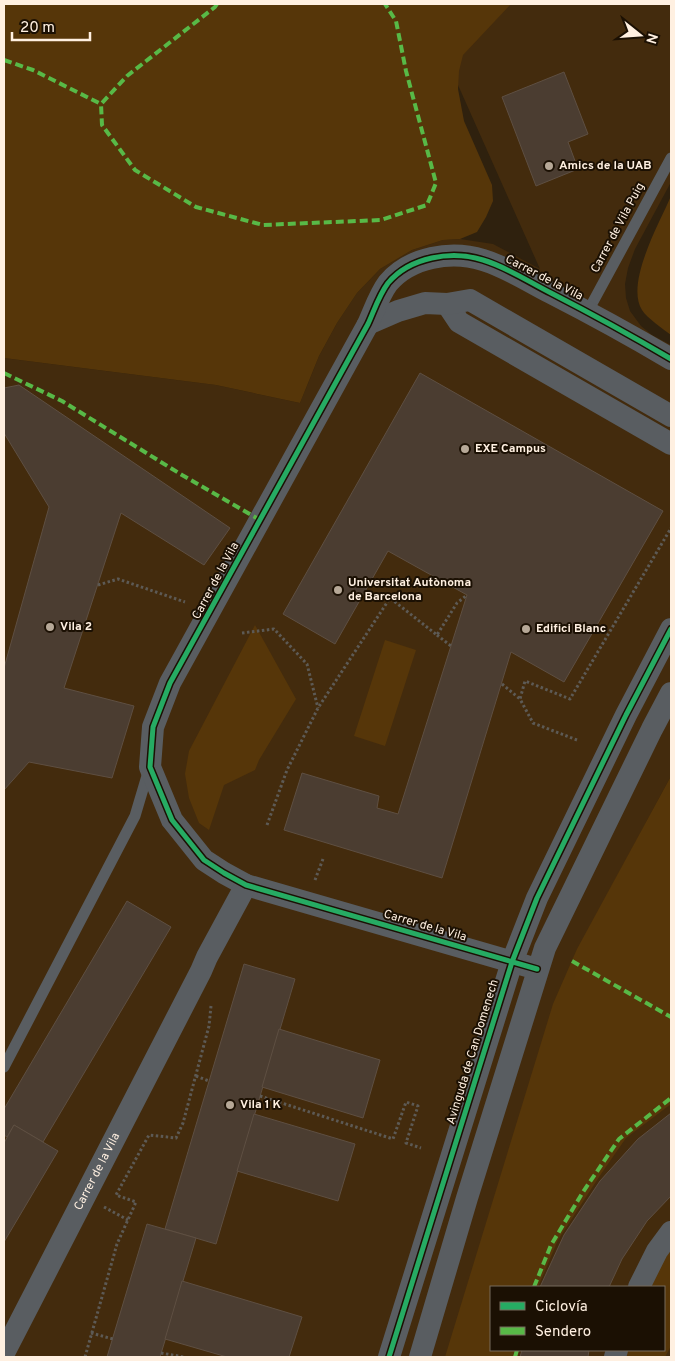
<svg xmlns="http://www.w3.org/2000/svg" width="675" height="1361" font-family="Overpass,sans-serif">
<style>
.built{fill:#432b0d;fill-rule:evenodd}
.green{fill:#563609}
.building{fill:#4b3d31;stroke:#5e4f42}
.lines{fill:none;stroke-linecap:round;stroke-linejoin:round}
.path{stroke:#5d5a55;stroke-width:3;stroke-dasharray:2.5 2.5;stroke-linecap:butt}
.service{stroke:#595d61;stroke-width:11}
.minor{stroke:#595d61;stroke-width:22}
.quiet{stroke:#58b947;stroke-width:4;stroke-dasharray:8 4;stroke-linecap:butt}
.cycleway-casing{stroke:#1b1003;stroke-width:8}
.cycleway{stroke:#26ab63;stroke-width:5}
.poi-dot{fill:#b6a897;stroke:#1b1003;stroke-width:2}
.labels{text-anchor:middle;dominant-baseline:central;stroke-width:4;stroke-linejoin:round;paint-order:stroke}
.poi-label{font-size:12px;font-weight:bold;fill:#fff0e1;stroke:#1b1003;text-anchor:start}
.street-label{font-size:12px;fill:#fff0e1;stroke:#1b1003}
</style>
<rect width="100%" height="100%" fill="#2f210e"/>
<path class="built" d="M509,4H671V182L635,249L628,268L625,284L626,298L630,311L641,326L652,335L671,345V776L578,949L671,1000V1357H4V358L216,385L300,403L319,356L337,323L357,293L380,269L412,250L443,240L460,239L493,244L540,269L450,67ZM491,1287H664V1350H491Z"/>
<g class="green">
<path d="M4,4H511L463,55L459,71L458,89L464,121L492,185L493,201L486,217L477,232L460,239L443,240L412,250L380,269L357,293L337,323L319,356L300,403L216,385L4,358Z"/>
<path d="M671,196V335C663,329 647,318 642,310C625,283 660,222 671,196Z"/>
<path d="M255,625L296,699L259,760L255,770L224,785L209,830L199,823L189,798L185,774L189,751Z"/>
<path d="M385,640L416,650L385,746L354,736Z"/>
<path d="M671,776V1104L626,1138L601,1174L558,1240L538,1287H491V1350H519L518,1357H445L553,1004L577,949Z"/>
<path d="M671,1245V1346L665,1357H622L624,1350H664V1287H645Z"/>
</g>
<g class="building">
<path d="M564,72L588,134L568,142L578,169L536,186L502,97Z"/>
<path d="M420,373L663,511L564,682L511,652L442,878L284,830L302,773L379,796L377,808L398,814L467,595L388,551L335,644L283,614Z"/>
<path d="M19,385L230,528L204,565L121,513L64,688L134,706L112,778L29,762L4,790V668L49,507L4,433V388Z"/>
<path d="M127,901L171,927L43,1142L14,1125L7,1137L4,1135V1109Z"/>
<path d="M244,964L295,979L216,1244L165,1229Z"/>
<path d="M279,1029L380,1060L363,1118L262,1087Z"/>
<path d="M671,1113V1196L647,1221L622,1259L609,1287H540L564,1235L600,1181L638,1139Z"/>
<path d="M254,1114L355,1144L338,1201L237,1171Z"/>
<path d="M14,1125L58,1151L4,1242V1143Z"/>
<path d="M147,1224L196,1238L160,1357H107Z"/>
<path d="M182,1281L302,1317L289,1357H227L165,1339Z"/>
<path d="M522,1350H589L588,1357H520Z"/>
</g>
<g class="lines">
<g class="path">
<path d="M98,585L118,579L185,602"/>
<path d="M242,633L274,629L307,664L318,708"/>
<path d="M437,635L451,646"/>
<path d="M502,684L520,699"/>
<path d="M577,740L533,723L520,699L525,681L570,699L671,528"/>
<path d="M267,825L287,770L318,708L390,598L437,635L457,603L467,595"/>
<path d="M315,880L323,859"/>
<path d="M196,1076L209,1081"/>
<path d="M260,1096L393,1139L406,1102L418,1106L406,1143L421,1148"/>
<path d="M104,1207L128,1220"/>
<path d="M91,1333L113,1339"/>
<path d="M161,1353L184,1357"/>
<path d="M85,1357L117,1244L136,1202L116,1195L149,1135L176,1138L183,1123L209,1026L211,1006"/>
</g>
<g class="service">
<path d="M588,311L671,158"/>
<path d="M4,1067L135,816L149,769"/>
</g>
<g class="minor">
<path d="M447,304L459,322L671,444"/>
<path d="M368,324L398,311L425,303L447,304L470,300L671,416"/>
<path d="M537,969L246,885L224,873L204,860L172,820L150,767L153,727L170,683L368,324C374,311 379,295 388,283C410,257 451,250 483,260C507,267 529,282 551,293C592,314 632,336 671,359"/>
<path d="M639,1287L657,1251L671,1232"/>
<path id="s1" d="M4,1353L201,971L207,957L246,885"/>
<path d="M389,1357L512,962L537,898L626,715L671,629"/>
<path d="M420,1357L467,1198L545,948L652,729L671,693"/>
<path d="M615,1357L617,1350"/>
</g>
<g class="quiet">
<path d="M217,4L215,7L127,76L101,104L102,125L135,170L196,207L263,225L381,220L427,205L436,183L406,71L396,21L385,4"/>
<path d="M4,60L33,70L101,104"/>
<path d="M4,373L62,401L182,475L260,520"/>
<path d="M572,961L671,1017"/>
<path d="M534,1287L551,1245L583,1192L619,1139L671,1098"/>
<path d="M515,1357L517,1350"/>
</g>
<g class="cycleway-casing">
<g id="cycleway">
<path d="M537,969L246,885L224,873L204,860L172,820L150,767L153,727L170,683L368,324C374,311 379,295 388,283C410,257 451,250 483,260C507,267 529,282 551,293C592,314 632,336 671,359"/>
<path d="M389,1357L512,962L537,898L626,715L671,629"/>
</g>
</g>
<use href="#cycleway" class="cycleway"/>
</g>
<g class="poi-dot">
<circle cx="549" cy="166" r="5"/>
<circle cx="465" cy="449" r="5"/>
<circle cx="338" cy="590" r="5"/>
<circle cx="50" cy="627" r="5"/>
<circle cx="526" cy="629" r="5"/>
<circle cx="230" cy="1105" r="5"/>
</g>
<g class="labels">
<g class="poi-label">
<text x="559" y="166">Amics de la UAB</text>
<text x="475" y="449">EXE Campus</text>
<text x="348" y="583">Universitat Autònoma<tspan x="348" dy="14">de Barcelona</tspan></text>
<text x="60" y="627">Vila 2</text>
<text x="536" y="629">Edifici Blanc</text>
<text x="240" y="1105">Vila 1 K</text>
</g>
<g class="street-label">
<text transform="translate(618 228) rotate(-62)">Carrer de Vila Puig</text>
<text transform="translate(544 278) rotate(27)">Carrer de la Vila</text>
<text transform="translate(216 581) rotate(-62)">Carrer de la Vila</text>
<text transform="translate(425 926) rotate(16)">Carrer de la Vila</text>
<text transform="translate(473 1052) rotate(-73)">Avinguda de Can Domenech</text>
<text stroke="none"><textPath href="#s1" startOffset="204">Carrer de la Vila</textPath></text>
</g>
</g>
<rect width="675" height="1361" fill="none" stroke="#fff0e1" stroke-width="10"/>
<rect x="490" y="1286" width="175" height="65" fill="#1b1003" stroke="#766a5c"/>
<rect x="500" y="1302" width="25" height="8" fill="#26ab63" stroke="#766a5c"/>
<text x="535" y="1311" font-size="15" fill="#fff0e1">Ciclovía</text>
<rect x="500" y="1327" width="25" height="8" fill="#58b947" stroke="#766a5c"/>
<text x="535" y="1336" font-size="15" fill="#fff0e1">Sendero</text>
<g transform="translate(640 35) rotate(107)" stroke="#1b1003" stroke-width="4" paint-order="stroke">
<path d="M0-4L9 19L0 12L-9 19Z" fill="#fff0e1"/>
<text y="-8" font-size="14" font-weight="bold" text-anchor="middle" fill="#fff0e1">N</text>
</g>
<path d="M12 32v8h78v-8" fill="none" stroke="#fff0e1" stroke-width="2.5"/>
<text x="20" y="32" font-size="15" fill="#fff0e1" stroke="#1b1003" stroke-width="4" paint-order="stroke">20 m</text>
</svg>
